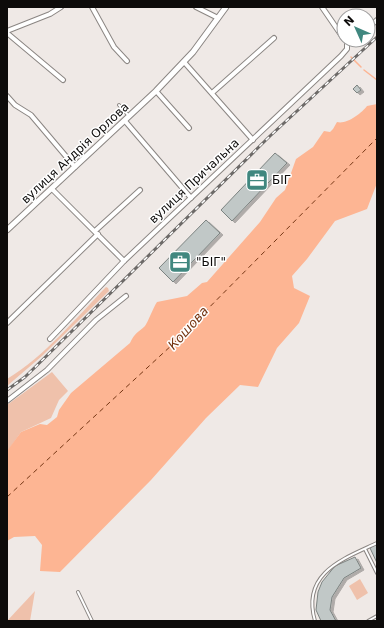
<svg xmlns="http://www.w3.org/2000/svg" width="384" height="628" font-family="'DejaVu Sans',sans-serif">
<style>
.green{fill:#efc1ab}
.water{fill:#fdb593}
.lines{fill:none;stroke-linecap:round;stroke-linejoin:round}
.stream{stroke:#fdb593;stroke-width:1.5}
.ferry{stroke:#763613;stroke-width:1;stroke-dasharray:5 4;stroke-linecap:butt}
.building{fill:#c1c8c7;stroke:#7c8381;filter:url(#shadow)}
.service-casing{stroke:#8b8683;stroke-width:4}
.minor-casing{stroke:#8b8683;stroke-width:6}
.tertiary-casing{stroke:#8b8683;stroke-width:7}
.service{stroke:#fff;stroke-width:2}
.minor{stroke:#fff;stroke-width:4}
.tertiary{stroke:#fff;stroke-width:5}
.rail-casing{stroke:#6d6a68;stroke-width:3}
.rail{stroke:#fff;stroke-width:1.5;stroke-dasharray:4.5;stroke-linecap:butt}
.labels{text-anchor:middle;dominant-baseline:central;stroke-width:3;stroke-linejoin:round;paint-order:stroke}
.street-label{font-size:12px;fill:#0d0b0a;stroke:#fff}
.poi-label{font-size:12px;fill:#0d0b0a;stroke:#fff;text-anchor:start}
.water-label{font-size:13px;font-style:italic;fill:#763613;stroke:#fff}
</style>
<defs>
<filter id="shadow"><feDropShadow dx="3" dy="2" stdDeviation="0" flood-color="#0004"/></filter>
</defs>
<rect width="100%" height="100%" fill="#efe9e6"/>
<g class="green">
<path d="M106,287L108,288L109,291L42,356L7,386V379C45,356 75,319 106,287Z"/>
<path d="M52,372L68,391L59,400L51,418L21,432L7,452V405Z"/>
<path d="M360,579L368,593L357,600L349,586Z"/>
<path d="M35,591L30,621H7Z"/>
</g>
<path class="water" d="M377,104V183L367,209L335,221L307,259L292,276L294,288L310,296L299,323L277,348L258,387L240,385L206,418L151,480L60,572L40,571L42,545L35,536L14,537L7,541V451L21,432L40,424L47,425L57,417L59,410L71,393L130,343C135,332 138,333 145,326C148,322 153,308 157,302L187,296L202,283L207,282L260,222L276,198L285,190L296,159L313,147L324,131L330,132L333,129L337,122C346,125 362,113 367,106Z"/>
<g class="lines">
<g class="stream">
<path d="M351,57L361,67"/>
<path d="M364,70L377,80"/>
</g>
<path class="ferry" d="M7,497L173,344L377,138"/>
</g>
<g class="building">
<path d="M357,85L361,90L357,93L353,89Z"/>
<path d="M275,153L287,163L232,221L221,210Z"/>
<path d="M206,220L220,233L173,282L159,268Z"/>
<path d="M377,544V563L370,548Z"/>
<path d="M355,557L361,568L344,578L332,597L330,610L336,621H321L316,610L318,592L322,582L335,566Z"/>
</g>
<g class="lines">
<g class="service-casing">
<g id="service">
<path d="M119,105L129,116"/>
<path d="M365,549L377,573"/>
<path d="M78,592L92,621"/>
<path d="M315,621C301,573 343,559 377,543"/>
<path d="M368,621L377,616"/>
</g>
</g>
<g class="minor-casing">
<g id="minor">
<path d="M92,7L114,47L127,61"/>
<path d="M196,7L218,18"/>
<path d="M322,7L344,39"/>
<path d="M368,28L377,20"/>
<path d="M7,31L50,14L61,7"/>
<path d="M7,33L63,80"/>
<path d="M184,62L253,140"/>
<path d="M156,91L189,128"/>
<path d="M212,93L274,38"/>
<path d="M7,96L15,105L31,115L75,167"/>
<path d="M125,121L191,198"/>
<path d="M52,189L124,261"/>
<path d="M95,231L140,190"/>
<path d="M7,323L98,234"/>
<path d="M50,339L124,261L341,56L347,49V41L350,40"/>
<path d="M7,401L47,370L96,320L126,296"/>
</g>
</g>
<g class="tertiary-casing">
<path id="tertiary" d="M7,230L156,91L193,52L226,7"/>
</g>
<use href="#service" class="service"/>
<use href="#minor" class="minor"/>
<use href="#tertiary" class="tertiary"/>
<g class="rail-casing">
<path id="rail" d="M7,390L25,377L69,334L270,136L377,37"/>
</g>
<use href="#rail" class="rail"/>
</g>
<defs>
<g id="office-square" transform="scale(1.15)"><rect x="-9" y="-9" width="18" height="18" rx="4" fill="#40877f" stroke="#fff"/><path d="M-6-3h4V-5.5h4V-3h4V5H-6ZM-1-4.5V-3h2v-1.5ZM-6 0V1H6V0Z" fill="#fff"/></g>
</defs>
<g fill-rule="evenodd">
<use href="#office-square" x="257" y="180"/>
<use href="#office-square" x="180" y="262"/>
</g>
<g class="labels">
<g class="street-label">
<text transform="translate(75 153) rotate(-43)">вулиця Андрія Орлова</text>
<text transform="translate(194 181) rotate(-43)">вулиця Причальна</text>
</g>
<g class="poi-label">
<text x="272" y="180">БІГ</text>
<text x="196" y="262">"БІГ"</text>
</g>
<g class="water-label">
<text transform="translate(188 328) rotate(-48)">Кошова</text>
</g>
</g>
<rect width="384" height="628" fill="none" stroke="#0d0b0a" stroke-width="16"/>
<g transform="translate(356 28) rotate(315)"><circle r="19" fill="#ffffff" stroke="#9e9d9d"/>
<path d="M0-3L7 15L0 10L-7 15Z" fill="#40877f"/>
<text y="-6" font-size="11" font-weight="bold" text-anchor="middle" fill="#0d0b0a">N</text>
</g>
</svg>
